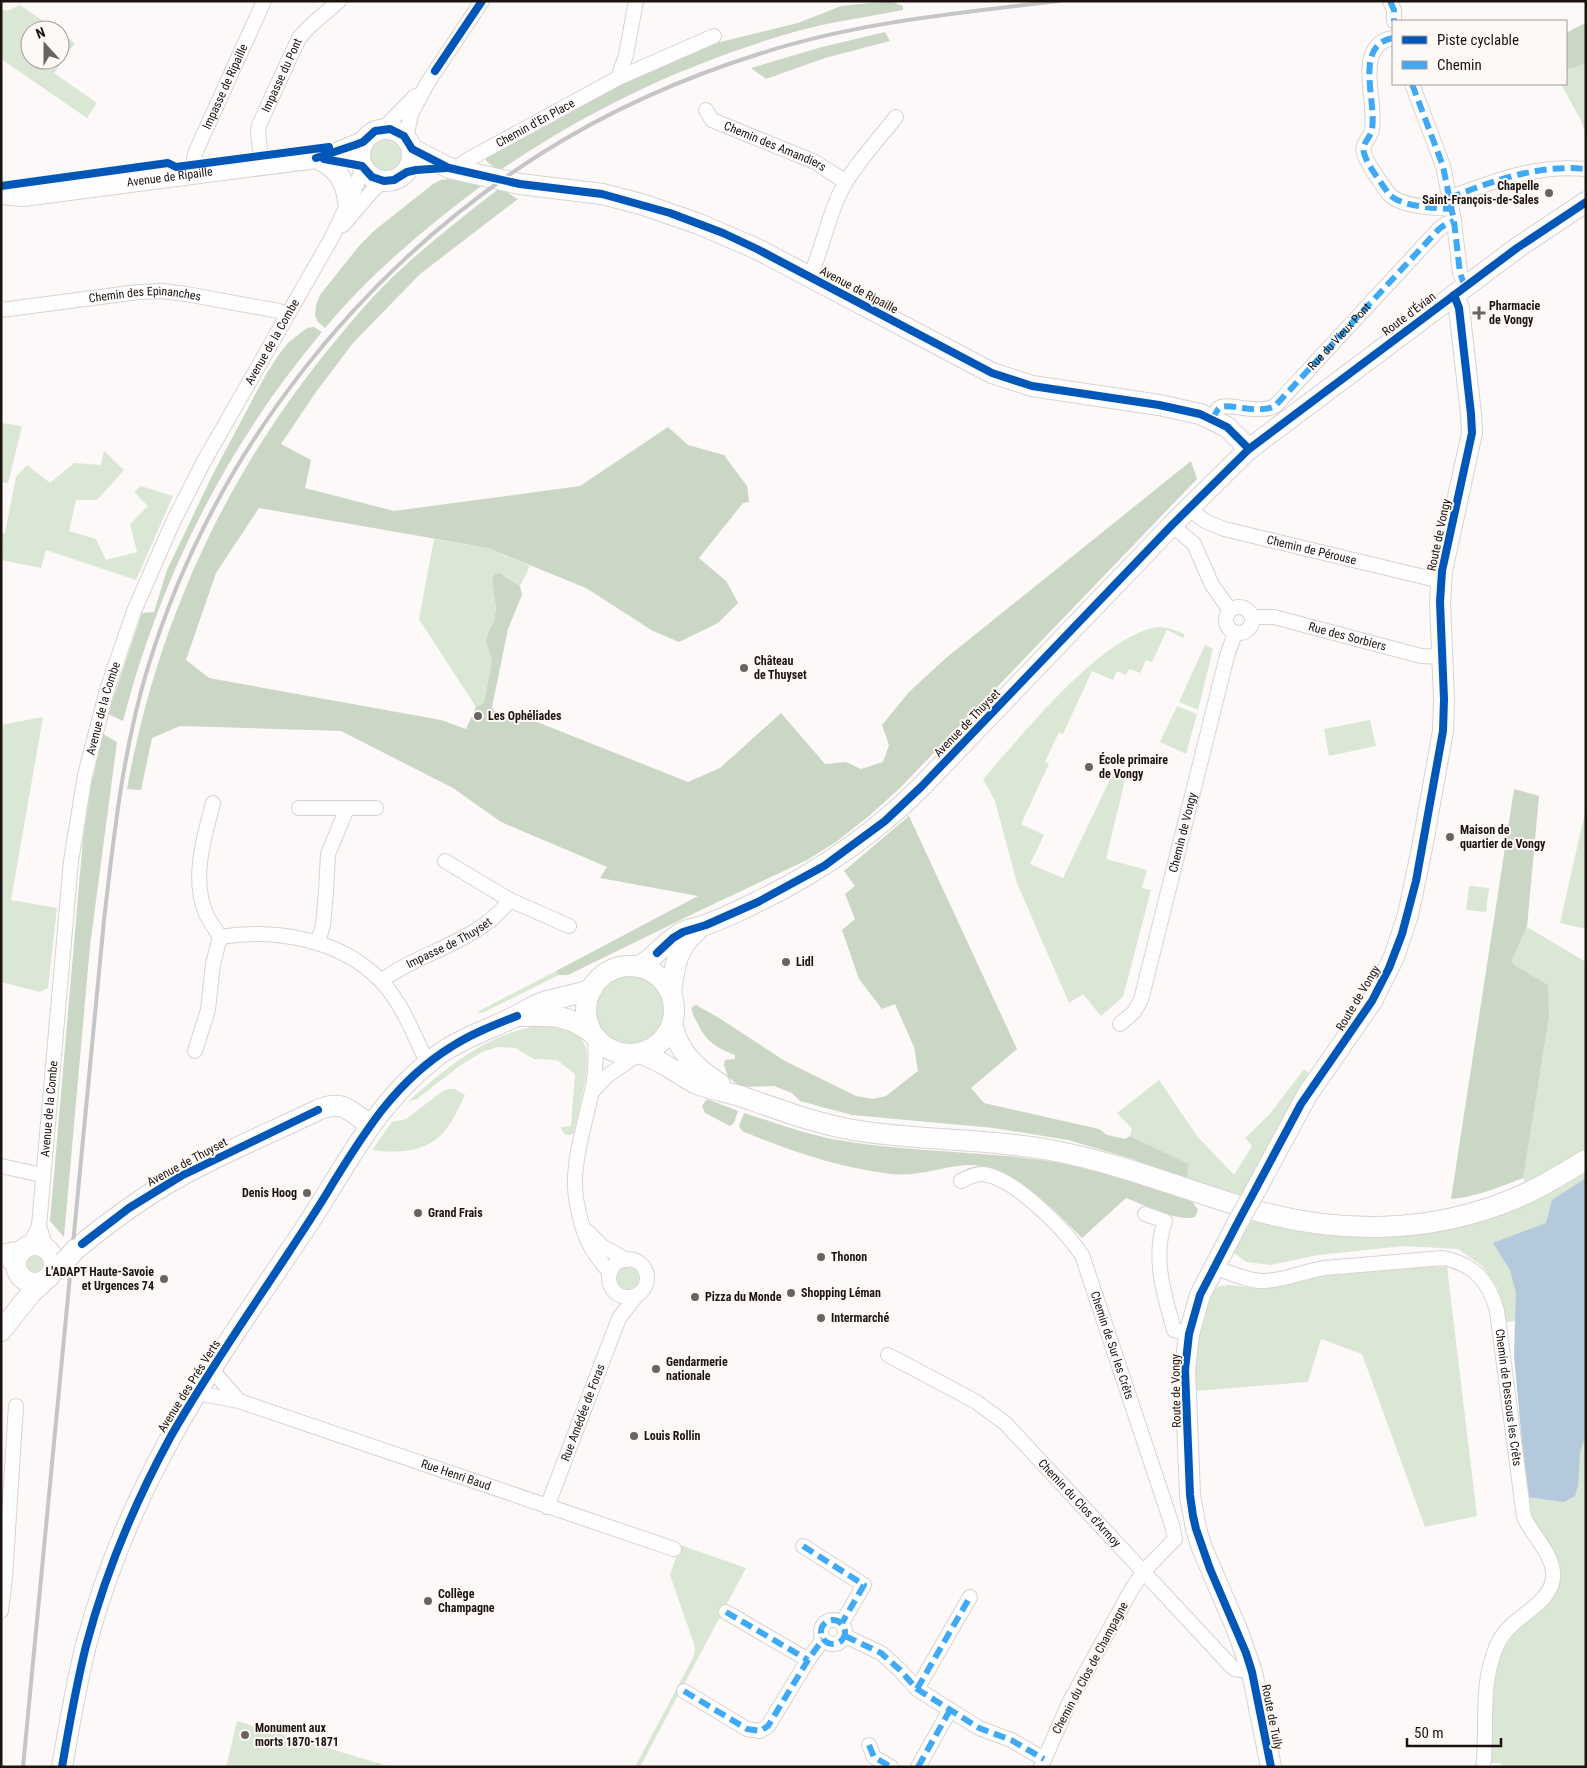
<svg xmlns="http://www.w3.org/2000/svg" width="1587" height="1768" font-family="'Roboto Condensed',sans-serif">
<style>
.green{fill:#dae7d5}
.forest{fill:#cad7c5}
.water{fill:#b5c9dd}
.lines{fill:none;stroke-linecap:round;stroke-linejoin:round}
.street-casing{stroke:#d9d3d0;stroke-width:16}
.secondary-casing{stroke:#d9d3d0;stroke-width:22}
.street{stroke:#fffefe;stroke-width:14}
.secondary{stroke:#fffefe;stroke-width:20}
.rail{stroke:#c6c5c5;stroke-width:4}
.secondary-bridge-casing{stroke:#d9d3d0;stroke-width:22;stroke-linecap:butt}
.secondary-bridge{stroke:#fffefe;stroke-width:20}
.quiet{stroke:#3fa9f5;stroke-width:6;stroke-dasharray:12 6;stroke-linecap:butt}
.cycleway-casing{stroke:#fef8f6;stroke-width:11}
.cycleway{stroke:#0057b8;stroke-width:8}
.poi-dot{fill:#6a6461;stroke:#fef8f6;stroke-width:2}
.labels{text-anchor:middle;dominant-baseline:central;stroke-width:4;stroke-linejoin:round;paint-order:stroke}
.street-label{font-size:12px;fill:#1c130f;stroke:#fef8f6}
.poi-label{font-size:12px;font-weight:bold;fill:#1c130f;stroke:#fef8f6;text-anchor:start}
</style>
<rect width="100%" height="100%" fill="#fcf9f8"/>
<g class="green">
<path d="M20,5L56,30H30V60H60V33L75,43L54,73L97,103L87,118L1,59V10H9Z"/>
<path d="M1586,63V135L1581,120L1561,84H1566V69L1574,68Z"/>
<circle cx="386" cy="154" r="19"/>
<path d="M1,423L22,426L8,483L1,482Z"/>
<path d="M104,451L124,470L97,500H76L69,531L96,539L106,560L137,552L130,524L148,506L134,492L141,486L173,496L136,580L46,550L41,568L1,560L3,542H1V533H5L16,477L27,465L50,483L74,463L101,465Z"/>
<path d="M434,539L488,548L530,566L520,586L506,576L494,575L492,580L496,608L494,621L488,632L486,642L492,660L484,703L476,707L419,619Z"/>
<path d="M1158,627L1168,628L1185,634L1183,638L1167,630L1152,662L1146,660L1140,673L1129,669L1126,675L1117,671L1113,680L1092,671L1063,734L1059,732L1045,762L1049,764L1021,824L1044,835L1030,864L1063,878L1114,771L1126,776L1106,859L1147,870L1142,888L1151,890L1123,997L1101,1016L1083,994L1069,1003L1017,883L995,801L983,779C1021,737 1101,635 1158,627Z"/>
<path d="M1205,645L1213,649L1198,710L1179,702Z"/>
<path d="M1177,706L1197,714L1186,754L1160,742Z"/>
<path d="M43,717L11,900L57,908L48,988L40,992L1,982V725Z"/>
<path d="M1370,720L1376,746L1329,756L1324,729Z"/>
<path d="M1586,808V929L1560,923Z"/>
<path d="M1469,886L1489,888L1486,912L1466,910Z"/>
<path d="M1527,927L1586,962V1151L1526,1185L1523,1178L1514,964L1512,960Z"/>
<path d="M556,971L559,975L482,1013L477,1012Z"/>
<circle cx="630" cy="1010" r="37"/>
<path d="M544,1025C554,1025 569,1027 577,1034C583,1039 587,1048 587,1055C589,1075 578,1112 574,1133C568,1138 562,1134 561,1127L571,1126L575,1074L557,1060L534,1059L515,1048L498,1047L482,1052L458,1067L417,1099L408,1102C446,1067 491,1031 544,1025Z"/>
<path d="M1304,1069L1309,1073L1241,1197L1187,1180L1189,1164L1130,1136L1132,1129L1117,1113L1159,1080L1197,1136L1234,1175L1252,1146L1245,1138L1269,1115Z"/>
<path d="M448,1089H454L465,1095C458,1109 451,1126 440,1136C422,1153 394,1153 372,1150L392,1122L406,1119L443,1091Z"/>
<path d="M1586,1172V1767H1502L1500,1763H1490L1493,1680L1503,1649L1519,1627L1543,1608L1555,1594L1560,1578L1554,1556L1530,1518L1514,1355L1516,1321L1505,1322L1498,1288L1482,1266L1458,1249L1404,1246L1318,1255L1271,1265L1246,1262L1231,1251L1249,1219C1331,1240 1416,1244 1497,1216C1528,1205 1557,1187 1586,1172Z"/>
<circle cx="35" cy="1264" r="9"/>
<path d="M1427,1266L1447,1267L1477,1516L1425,1527L1362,1354L1321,1339L1308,1382L1195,1391L1194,1350L1206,1301L1214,1289L1220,1286L1230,1285L1256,1288L1272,1286L1307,1277Z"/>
<circle cx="628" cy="1278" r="11"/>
<path d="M680,1545L746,1568L640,1767H635L693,1658L695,1651L694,1644L670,1575Z"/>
<path d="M237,1721L391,1767H226Z"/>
</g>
<g class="forest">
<path d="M890,1L903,6V10C867,17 829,22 794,32C687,63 591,108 499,171L486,161L487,155L620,84L712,44L798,23L841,6Z"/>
<path d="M1583,24L1586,25V63L1574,68L1566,69V33Z"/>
<path d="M885,32L890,41L825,58L766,79L751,68L822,47Z"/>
<path d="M450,179L484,184C426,227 371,273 325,328L318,322L315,316L316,305L320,295L359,246L375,230L433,184L441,180Z"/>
<path d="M500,188L518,199L420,274L353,343L316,392L281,444L311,460L305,488L394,511L580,486L668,427L688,445L724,455L747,486L749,502L743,503L699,558L727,582L738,603L718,623L679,642L653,631L586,588L488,548L259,508L216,573L186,660L209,678L441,720L466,729L476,707L484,703L492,660L486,642L488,632L494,621L496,608L492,580L494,575L500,573L520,586L522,595L508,629L492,707L494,711L517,714L688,782L720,768L781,713L825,764L846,762L861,769L883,762L889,745L882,725L909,692L946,658L1191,461L1197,479L901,787L869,816L836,842L807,860L703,909L568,975H559L556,971L698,896L600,878L607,867L501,822L453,788L341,731L180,726L152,738L141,790L127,789C157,622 228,469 337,339C356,316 376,292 398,272C430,242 465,215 500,188Z"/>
<path d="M314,327L322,332C226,446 160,578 123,721L108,714L142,613L154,612L167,570L213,474L265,376L279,354L289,342L307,328Z"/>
<path d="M103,734L117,742L90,946L64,1237L50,1221L83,839L91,786Z"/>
<path d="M1514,789L1539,796L1527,927L1512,960L1514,965L1548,985L1549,1016L1523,1178C1499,1187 1476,1197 1451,1199Z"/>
<path d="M909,816L1017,1049L971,1088L984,1103L1099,1129L1107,1135L1125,1139L1130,1136L1189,1164L1187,1180L1132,1159L1068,1140L994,1128L852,1115L822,1107L800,1101L792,1093L774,1086L744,1087L737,1084L728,1077L724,1065L725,1060L735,1059V1055C717,1048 705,1041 697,1022C694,1017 691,1013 692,1007L696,1005L719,1018L785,1061L856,1096L873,1099L886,1096L918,1071L914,1047L895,1004L882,1009L859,979L842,930L855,919L845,894L855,886L844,871Z"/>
<path d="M707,1099L738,1111L734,1123L730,1126L705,1113L702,1106Z"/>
<path d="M744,1113C773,1122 802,1133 832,1139C905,1153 981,1150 1055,1162C1102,1170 1148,1187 1193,1202L1198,1210L1195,1217C1176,1222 1145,1205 1126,1198L1082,1238C1054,1209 1010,1163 966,1165C941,1167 917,1177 891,1174C839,1168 790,1151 742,1131L739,1126Z"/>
</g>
<path class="water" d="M1586,1178V1433L1580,1453L1578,1486L1575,1496L1564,1502L1527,1497L1514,1355L1516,1293L1510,1270L1493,1243L1546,1223L1552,1200Z"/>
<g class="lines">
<g class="street-casing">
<g id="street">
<path d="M1390,1L1394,10V21"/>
<path d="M1393,38C1353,45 1377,101 1372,129C1371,138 1361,143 1364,153C1367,165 1381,182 1388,193C1399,207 1435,208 1452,209"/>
<path d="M618,78L626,55L636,1"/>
<path d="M1412,84L1443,166L1454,221L1460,273L1465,287"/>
<path id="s1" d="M706,110L712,120L815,162L846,182"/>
<path d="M383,129L415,96"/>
<path d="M406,138L411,114L428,82L482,1"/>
<path id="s2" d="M262,165L258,133L259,125L299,38L310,26L339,1"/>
<path id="s3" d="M454,170L469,159L618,78L714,36"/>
<path id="s4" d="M195,174L194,158L196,151L264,1"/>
<path d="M1449,198C1493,181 1538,164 1586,169"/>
<path d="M343,225L373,190L384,181"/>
<path d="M810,276C822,250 827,221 839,195C850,170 879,139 896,117"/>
<path id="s5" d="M1,310L138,292L162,291L186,294L279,311L287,315"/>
<path id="s6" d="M1213,419C1215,415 1216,411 1219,408C1228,402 1257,415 1275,406L1439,229L1446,224L1454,221"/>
<path id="s7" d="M1188,508L1205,521L1224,529L1441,581"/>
<path d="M1172,525L1194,544L1212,585L1230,610"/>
<circle cx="1239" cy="620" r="13"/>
<path id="s8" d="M1252,617H1274L1421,656L1442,657"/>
<path d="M299,808H347L328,854L326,892L323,925L318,942"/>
<path d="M347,808H376"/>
<path d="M510,900L569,926"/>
<path d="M220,937C275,928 341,939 381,981C403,1004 414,1036 428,1064"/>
<path id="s9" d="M381,981C423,950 477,943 510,900L445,861"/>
<path id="s10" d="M1120,1024L1134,1012L1141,1000L1227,656L1235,633"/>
<path d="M595,1038C596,1055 596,1075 592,1091C586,1119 576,1150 575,1178C574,1197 581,1229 590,1245C595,1256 603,1264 610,1273"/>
<path d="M195,1051L208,1010L213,964L220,937C216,930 210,922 206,914C191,878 204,838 213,803"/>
<path d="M593,1091L607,1076L639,1054"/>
<path d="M1,1166L42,1175"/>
<path id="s11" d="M961,1181C967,1178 975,1173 983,1174C1015,1178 1064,1229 1082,1255L1172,1525L1175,1539L1143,1572L1130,1592L1069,1703L1041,1767"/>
<path d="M1145,1214L1165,1221C1152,1257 1164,1294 1174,1330L1189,1334"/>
<path d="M39,1226L46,1248"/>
<path d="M588,1232L603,1247L627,1260"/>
<path id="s12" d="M29,1246L39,1226L71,861L85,775L107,690L134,611L173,522L203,463L331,239L354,191L363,168"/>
<path d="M1,1252L26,1247"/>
<path d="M1,1254L16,1268"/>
<circle cx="628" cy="1278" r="19"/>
<path id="s13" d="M1214,1267C1229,1272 1247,1281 1263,1281C1284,1281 1304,1271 1325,1268L1443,1258C1474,1264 1489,1281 1497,1311L1524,1517C1533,1537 1555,1555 1553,1578C1550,1606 1510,1617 1498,1643C1484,1673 1485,1705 1485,1736C1484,1746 1485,1757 1483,1767"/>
<path id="s14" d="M888,1355L975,1401L1005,1423L1232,1667L1235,1669L1252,1672"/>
<path d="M212,1370L239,1401"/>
<path id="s15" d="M197,1393L239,1401L674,1549"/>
<path id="s16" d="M547,1507L619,1318L637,1295"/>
<path d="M803,1546L864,1585L842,1623"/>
<path d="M1,1611L5,1577L16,1406"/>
<path d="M726,1612L808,1660"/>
<circle cx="833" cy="1632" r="12"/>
<path d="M845,1636L881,1653L899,1669L917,1689L979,1728L1011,1740L1044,1759"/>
<path d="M917,1689L970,1597"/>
<path d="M684,1691L747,1729L760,1731L768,1726L808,1660L823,1639"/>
<path d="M869,1745L874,1757L891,1767"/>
<path d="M918,1767L950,1710"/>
</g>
</g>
<g class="secondary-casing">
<g id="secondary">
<circle cx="386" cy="155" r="26"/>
<path d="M412,149L449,168L520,184L602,194L641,204L699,224L757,249L992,373L1032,386L1159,405L1200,414L1227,427L1249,449"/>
<path d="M316,158C336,167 346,180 348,202"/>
<path id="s17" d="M1,194L23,196L316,158L337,153L363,142"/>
<circle cx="630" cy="1010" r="44"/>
<path d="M638,967C655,958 666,940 683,932C690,929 698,928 705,925C723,919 740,910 757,902C819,872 873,835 921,787L1172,525L1249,449L1517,248L1586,202"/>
<path d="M671,994C674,969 676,948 696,932"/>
<path d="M519,1016C550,1016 565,1013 591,1032"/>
<path d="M672,1023C678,1053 696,1068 720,1084"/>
<path d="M640,1053C649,1057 658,1061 667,1066C677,1072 686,1079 697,1084C711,1089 725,1092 740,1096C777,1109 814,1123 853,1130C919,1141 985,1138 1050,1150C1119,1163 1183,1189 1250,1209C1338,1235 1431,1234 1516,1198C1541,1188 1563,1173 1586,1160"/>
<path d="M1254,1193L1307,1095L1372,1001L1394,957L1408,915L1422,848L1443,731L1444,699L1440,602L1442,571L1472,433L1471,414L1459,308L1454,295"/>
<path d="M1238,1222L1200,1295L1189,1334L1185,1370L1190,1495L1196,1529L1202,1548L1238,1632L1252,1672L1271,1767"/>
<circle cx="35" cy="1264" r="19"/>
<path d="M76,1249C104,1226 132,1205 163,1186C212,1157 266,1135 318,1110C343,1099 350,1111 370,1125"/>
<path d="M1,1331L32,1292L42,1283"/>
<path d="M62,1767C69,1726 76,1685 86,1645C105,1574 134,1504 170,1439C210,1365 260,1296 306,1227C349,1162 374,1104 438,1055C463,1037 491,1029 518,1015C526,1011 534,1005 544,1002C560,997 576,995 592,989"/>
</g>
</g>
<use href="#street" class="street"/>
<use href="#secondary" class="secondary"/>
<path class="rail" d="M23,1767L104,920C114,834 123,749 148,667C213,455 355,272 542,153C610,110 685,77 762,53C858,22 959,13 1058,1"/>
<g class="secondary-bridge-casing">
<g id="secondary-bridge">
<path d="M1238,1222L1254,1193"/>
<path d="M64,1262L76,1249"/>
</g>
</g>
<use href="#secondary-bridge" class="secondary-bridge"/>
<g class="quiet">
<path d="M1390,1L1394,10V21"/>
<path d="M1393,38C1353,45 1377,101 1372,129C1371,138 1361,143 1364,153C1367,165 1381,182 1388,193C1399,207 1435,208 1452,209"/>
<path d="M1412,84L1443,166L1454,221L1460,273L1465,287"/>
<path d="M1449,198C1493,181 1538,164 1586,169"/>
<path d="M1213,419C1215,415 1216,411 1219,408C1228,402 1257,415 1275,406L1439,229L1446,224L1454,221"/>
<path d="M803,1546L864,1585L842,1623"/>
<path d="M726,1612L808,1660"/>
<circle cx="833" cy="1632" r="12"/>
<path d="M845,1636L881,1653L899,1669L917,1689L979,1728L1011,1740L1044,1759"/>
<path d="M917,1689L970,1597"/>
<path d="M684,1691L747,1729L760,1731L768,1726L808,1660L823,1639"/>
<path d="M869,1745L874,1757L891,1767"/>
<path d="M918,1767L950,1710"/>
</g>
<g class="cycleway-casing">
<g id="cycleway">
<path d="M435,71L482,1"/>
<path d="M316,158L355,145L363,142L375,131L390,129L404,136L412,149L449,168L520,184L602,194L670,213L723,233L757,249L992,373L1032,386L1159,405L1200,414L1227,427L1249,449"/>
<path d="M324,159L362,166L372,177L384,181L394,180L407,172L416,170L446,168"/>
<path d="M1,186L168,163L176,167L329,147"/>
<path d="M657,953L673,938L683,932L706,925L758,902L824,866L885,821L921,787L1172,525L1249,449L1517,248L1586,202"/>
<path d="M82,1244L129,1208L181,1176L318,1110"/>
<path d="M62,1767C69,1726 76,1686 86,1646C105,1574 135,1502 171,1436C207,1373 249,1313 289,1252C304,1229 319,1207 333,1183C366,1130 396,1081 451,1047C471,1034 494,1025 517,1016"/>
<path d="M1271,1767L1252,1672L1246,1653L1210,1569L1196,1529L1193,1516L1190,1495L1185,1370L1189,1334L1200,1295L1238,1222L1301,1104L1372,1001L1389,968L1402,934L1416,881L1443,731L1444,699L1440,602L1442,571L1472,433L1471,414L1459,308L1454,295"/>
</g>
</g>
<use href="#cycleway" class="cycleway"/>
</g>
<g class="poi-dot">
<circle cx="1549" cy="193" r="5"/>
<path d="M1476.5 305.5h5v5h5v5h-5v5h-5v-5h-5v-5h5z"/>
<circle cx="744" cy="668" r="5"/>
<circle cx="478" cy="716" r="5"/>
<circle cx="1089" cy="767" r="5"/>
<circle cx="1450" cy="837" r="5"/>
<circle cx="786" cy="962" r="5"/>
<circle cx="307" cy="1193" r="5"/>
<circle cx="418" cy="1213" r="5"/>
<circle cx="821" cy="1257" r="5"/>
<circle cx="164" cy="1279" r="5"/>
<circle cx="791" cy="1293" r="5"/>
<circle cx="695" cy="1297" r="5"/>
<circle cx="821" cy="1318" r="5"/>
<circle cx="656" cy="1369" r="5"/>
<circle cx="634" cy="1436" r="5"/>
<circle cx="428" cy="1601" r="5"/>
<circle cx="245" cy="1735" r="5"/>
</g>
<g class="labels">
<g class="street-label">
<text stroke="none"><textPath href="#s2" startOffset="95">Impasse du Pont</textPath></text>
<text stroke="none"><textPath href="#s4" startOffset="94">Impasse de Ripaille</textPath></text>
<text stroke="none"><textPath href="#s3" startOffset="94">Chemin d'En Place</textPath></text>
<text stroke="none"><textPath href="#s1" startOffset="80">Chemin des Amandiers</textPath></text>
<text stroke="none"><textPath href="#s17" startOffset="170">Avenue de Ripaille</textPath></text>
<text transform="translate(859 290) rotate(28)">Avenue de Ripaille</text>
<text stroke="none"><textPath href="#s5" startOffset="145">Chemin des Epinanches</textPath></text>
<text transform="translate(1409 314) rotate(-37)">Route d'Évian</text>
<text stroke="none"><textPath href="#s6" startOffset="164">Rue du Vieux Pont</textPath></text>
<text stroke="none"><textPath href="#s12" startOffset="950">Avenue de la Combe</textPath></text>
<text transform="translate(1439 535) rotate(-78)">Route de Vongy</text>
<text stroke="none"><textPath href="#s7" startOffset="132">Chemin de Pérouse</textPath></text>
<text stroke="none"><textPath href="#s8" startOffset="98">Rue des Sorbiers</textPath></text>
<text stroke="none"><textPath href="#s12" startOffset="545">Avenue de la Combe</textPath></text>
<text transform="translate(967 723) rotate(-46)">Avenue de Thuyset</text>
<text stroke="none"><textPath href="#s10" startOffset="205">Chemin de Vongy</textPath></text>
<text stroke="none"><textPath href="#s9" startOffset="78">Impasse de Thuyset</textPath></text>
<text transform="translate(1358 998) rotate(-59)">Route de Vongy</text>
<text stroke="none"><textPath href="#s12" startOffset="140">Avenue de la Combe</textPath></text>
<text transform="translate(187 1162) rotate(-28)">Avenue de Thuyset</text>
<text stroke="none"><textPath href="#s11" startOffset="249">Chemin de Sur les Crêts</textPath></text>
<text transform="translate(189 1386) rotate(-58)">Avenue des Prés Verts</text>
<text transform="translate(1176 1391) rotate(-91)">Route de Vongy</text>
<text stroke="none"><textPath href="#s13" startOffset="401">Chemin de Dessous les Crêts</textPath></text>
<text stroke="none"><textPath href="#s16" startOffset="101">Rue Amédée de Foras</textPath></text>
<text stroke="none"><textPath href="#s15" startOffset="272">Rue Henri Baud</textPath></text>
<text stroke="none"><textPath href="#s14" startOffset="245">Chemin du Clos d'Armoy</textPath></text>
<text transform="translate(1090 1668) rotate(-62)">Chemin du Clos de Champagne</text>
<text transform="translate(1272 1717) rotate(79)">Route de Tully</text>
</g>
<g class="poi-label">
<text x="1539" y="186" text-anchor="end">Chapelle<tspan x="1539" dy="14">Saint-François-de-Sales</tspan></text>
<text x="1489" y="306">Pharmacie<tspan x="1489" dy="14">de Vongy</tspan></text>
<text x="754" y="661">Château<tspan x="754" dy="14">de Thuyset</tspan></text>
<text x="488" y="716">Les Ophéliades</text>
<text x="1099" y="760">École primaire<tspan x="1099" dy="14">de Vongy</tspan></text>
<text x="1460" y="830">Maison de<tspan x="1460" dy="14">quartier de Vongy</tspan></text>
<text x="796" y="962">Lidl</text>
<text x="297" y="1193" text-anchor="end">Denis Hoog</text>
<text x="428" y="1213">Grand Frais</text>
<text x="831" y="1257">Thonon</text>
<text x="154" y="1272" text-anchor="end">L'ADAPT Haute-Savoie<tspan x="154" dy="14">et Urgences 74</tspan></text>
<text x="801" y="1293">Shopping Léman</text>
<text x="705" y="1297">Pizza du Monde</text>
<text x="831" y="1318">Intermarché</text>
<text x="666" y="1362">Gendarmerie<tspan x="666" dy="14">nationale</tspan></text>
<text x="644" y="1436">Louis Rollin</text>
<text x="438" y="1594">Collège<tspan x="438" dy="14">Champagne</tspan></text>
<text x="255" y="1728">Monument aux<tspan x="255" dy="14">morts 1870-1871</tspan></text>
</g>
</g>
<rect width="1587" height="1768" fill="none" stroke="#1c130f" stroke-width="5"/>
<rect x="1392" y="20" width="175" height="65" fill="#fef8f6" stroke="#a49c9a"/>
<rect x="1402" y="36" width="25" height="8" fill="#0057b8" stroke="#a49c9a"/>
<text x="1437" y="45" font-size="15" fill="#1c130f">Piste cyclable</text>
<rect x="1402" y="61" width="25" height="8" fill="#3fa9f5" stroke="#a49c9a"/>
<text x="1437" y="70" font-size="15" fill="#1c130f">Chemin</text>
<g transform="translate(45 45) rotate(339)"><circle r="24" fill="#fef8f6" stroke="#a49c9a"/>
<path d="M0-4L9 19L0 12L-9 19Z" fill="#6a6461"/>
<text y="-8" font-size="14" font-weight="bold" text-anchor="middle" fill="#1c130f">N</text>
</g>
<path d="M1407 1738v8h94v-8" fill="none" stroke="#1c130f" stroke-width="2.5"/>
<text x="1414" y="1738" font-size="15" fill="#1c130f" stroke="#fef8f6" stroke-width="4" paint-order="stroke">50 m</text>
</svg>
